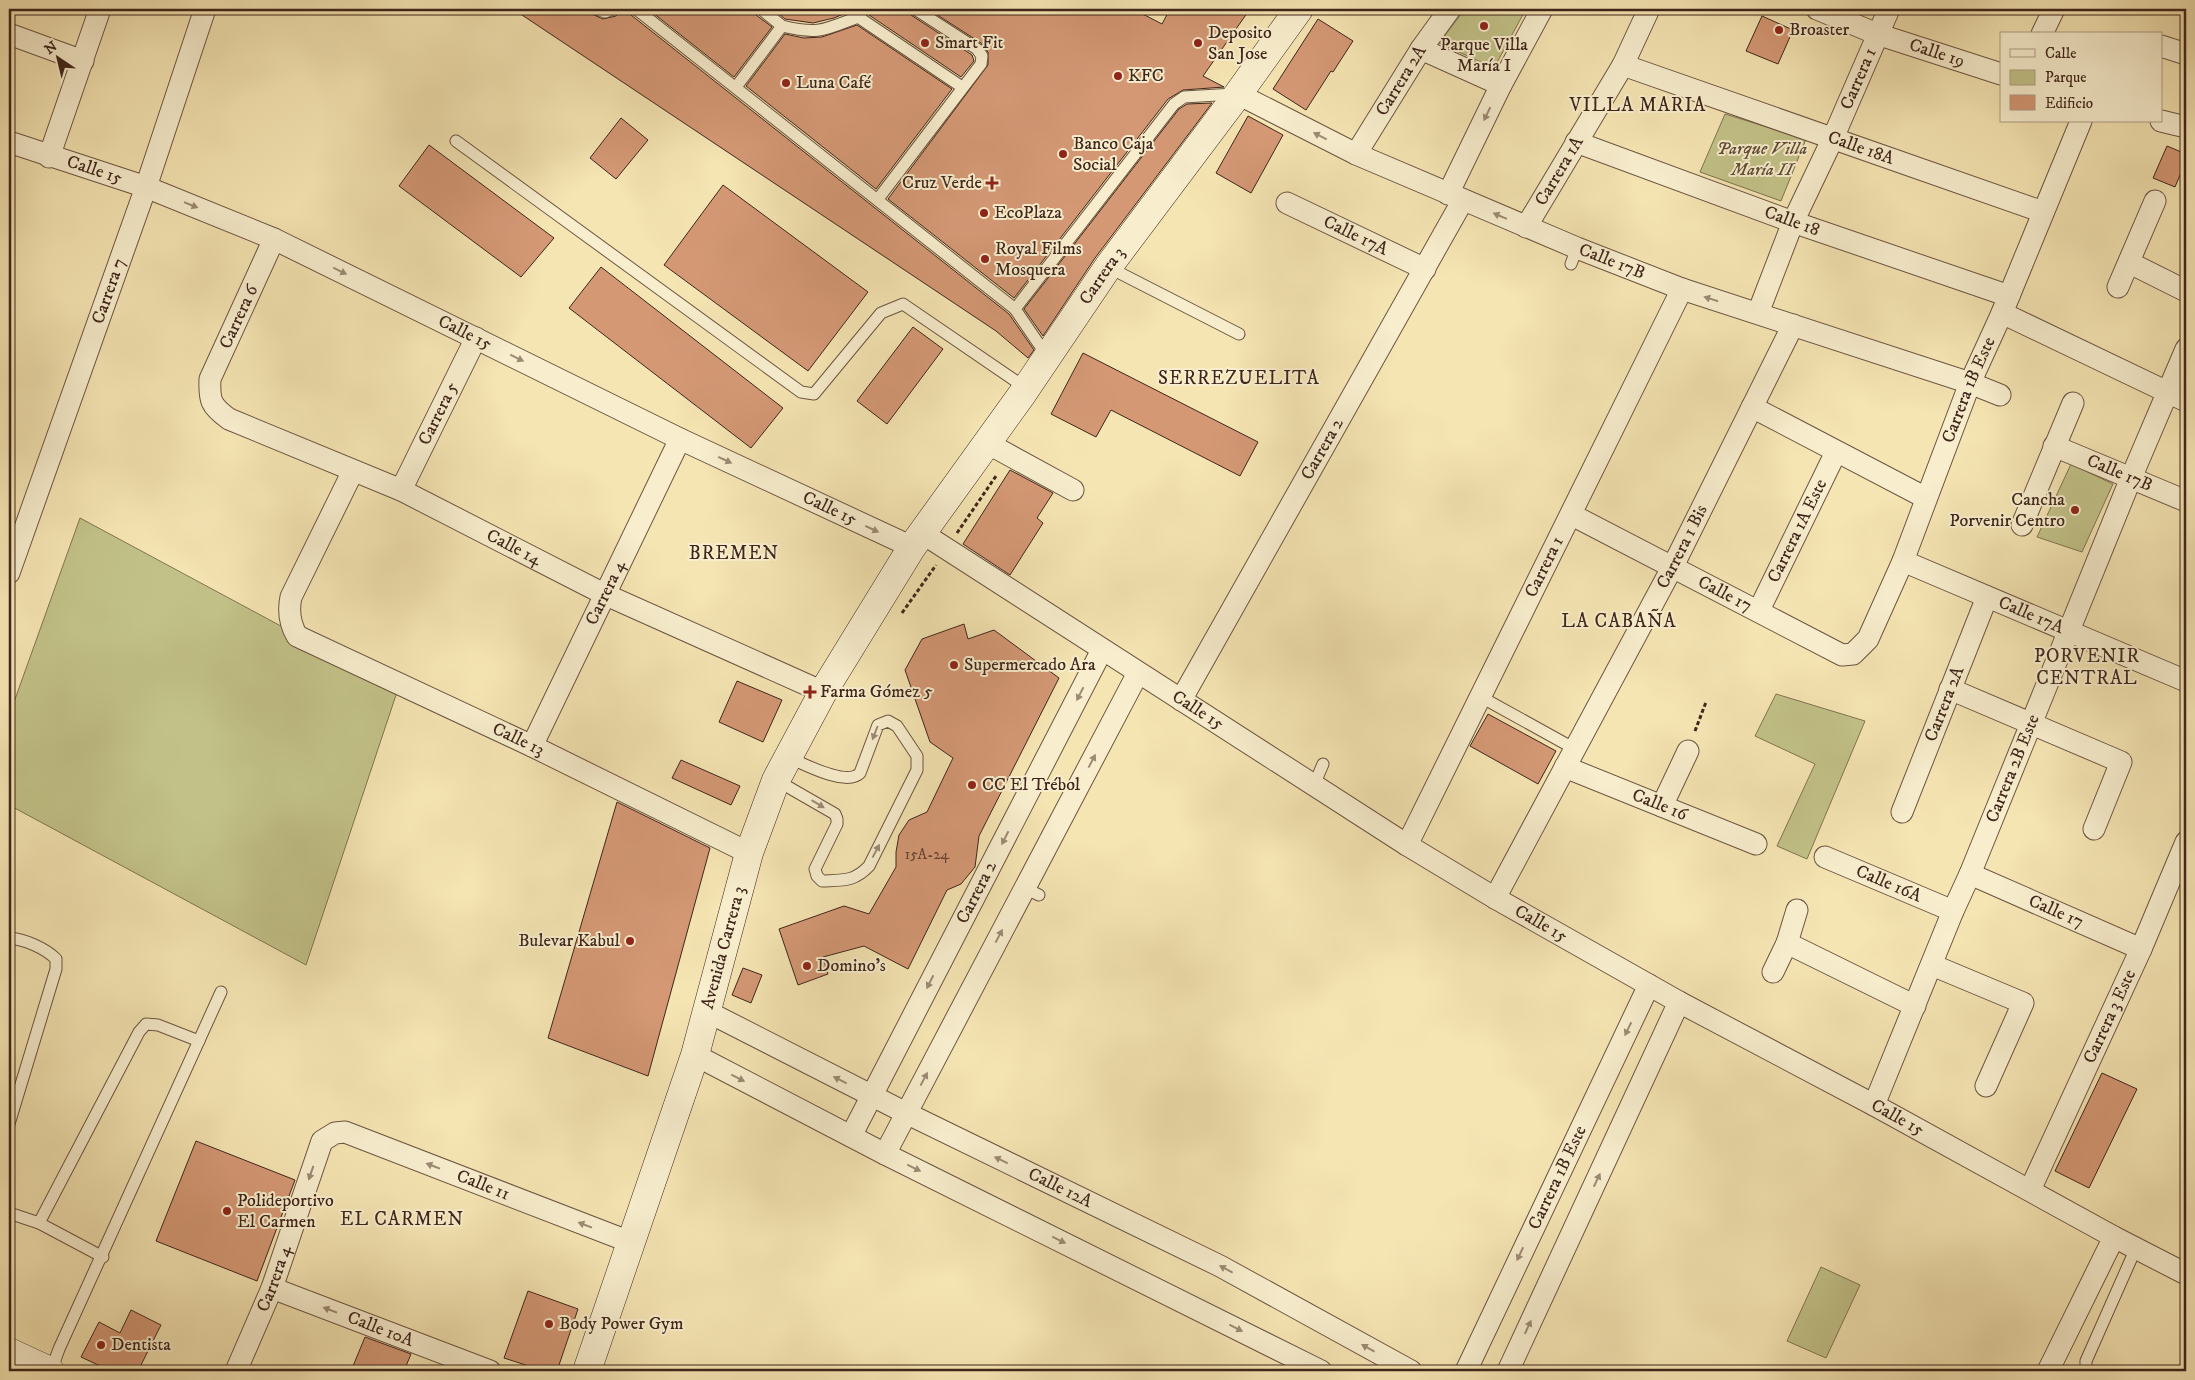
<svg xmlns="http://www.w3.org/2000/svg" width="2195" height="1380" font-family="'IM FELL DW Pica',serif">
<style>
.green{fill:#c2c288;stroke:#807452}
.building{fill:#d49875;stroke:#3f251b}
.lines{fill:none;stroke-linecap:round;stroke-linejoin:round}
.service-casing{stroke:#6c5541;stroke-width:13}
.minor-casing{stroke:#6c5541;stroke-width:23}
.tertiary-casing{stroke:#6c5541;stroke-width:29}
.secondary-casing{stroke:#3f251b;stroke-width:29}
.path{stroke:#3f251b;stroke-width:3;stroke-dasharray:4 2.5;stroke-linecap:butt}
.service{stroke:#f8eece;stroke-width:11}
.minor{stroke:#f8eece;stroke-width:21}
.tertiary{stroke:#f8eece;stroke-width:28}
.secondary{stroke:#f8eece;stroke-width:28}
.oneway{fill:#9c8a74}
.poi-dot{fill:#8f2418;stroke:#f8eece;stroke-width:2}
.labels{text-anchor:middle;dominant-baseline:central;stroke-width:4;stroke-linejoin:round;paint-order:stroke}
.number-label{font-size:15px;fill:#644232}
.poi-label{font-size:18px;fill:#3f251b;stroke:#f8eece;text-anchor:start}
.street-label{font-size:18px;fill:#3f251b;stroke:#f8eece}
.park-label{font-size:18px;font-style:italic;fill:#604c36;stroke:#f8eece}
.neighbourhood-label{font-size:19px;letter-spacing:1px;fill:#3f251b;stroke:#f8eece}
</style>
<rect width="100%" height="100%" fill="#f5e5b3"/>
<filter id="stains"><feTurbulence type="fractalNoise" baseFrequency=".004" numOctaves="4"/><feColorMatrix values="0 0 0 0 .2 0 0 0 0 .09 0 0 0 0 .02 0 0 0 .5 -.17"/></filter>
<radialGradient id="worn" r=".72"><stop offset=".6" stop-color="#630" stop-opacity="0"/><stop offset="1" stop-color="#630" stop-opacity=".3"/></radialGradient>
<g class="green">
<path d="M1465,9H1526L1494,68L1439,43Z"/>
<path d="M1725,114L1806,139L1781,201L1700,172Z"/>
<path d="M2071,464L2113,484L2082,552L2037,537Z"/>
<path d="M80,518L398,689L306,965L9,805V716Z"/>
<path d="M1776,694L1865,721L1807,859L1777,846L1815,764L1755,736Z"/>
<path d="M1821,1267L1860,1285L1826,1358L1787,1341Z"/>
</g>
<g class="building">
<path d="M513,9H590L592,14L603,19L616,16L620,9H629L631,15L1009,314L1034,350L1028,358L996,331Z"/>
<path d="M648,9H754L756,15L772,27L734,77Z"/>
<path d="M773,9H855L834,18L813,23L785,19Z"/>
<path d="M871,9H908L911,15L972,55L974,61L961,77L869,15Z"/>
<path d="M928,9H1133L1162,24L1170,9H1250L1203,76L1224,87L1183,90L1168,99L1014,298L888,199L988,65V52L981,43Z"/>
<path d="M1762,16L1793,30L1778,64L1746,51Z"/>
<path d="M1318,19L1353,41L1333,72L1331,71L1306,110L1273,89Z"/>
<path d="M857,25L952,89L876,189L746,86L785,34L804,38L822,37Z"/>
<path d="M1212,103L1095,258L1043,336L1024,309L1179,109L1187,104Z"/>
<path d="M1248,116L1283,135L1251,193L1216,173Z"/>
<path d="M621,118L648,140L616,179L590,158Z"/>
<path d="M429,145L554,238L521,277L399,186Z"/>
<path d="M2167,146L2186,154V161L2175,187L2153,178Z"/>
<path d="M723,185L868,292L808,371L664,265Z"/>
<path d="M601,267L783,408L751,448L569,308Z"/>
<path d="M913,327L943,349L887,424L857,401Z"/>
<path d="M1083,353L1258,442L1240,476L1111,410L1096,437L1051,414Z"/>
<path d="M1010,470L1053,493L1037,518L1043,523L1010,575L963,544Z"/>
<path d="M964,624L968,639L994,630L1059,678L979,836L975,867L961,884L947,890L908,969L864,946L823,957L828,974L798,985L779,929L844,906L869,914L896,867V852L899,835L909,820L927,812L953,758L930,742L905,670L922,639Z"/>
<path d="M737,681L782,700L763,742L719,722Z"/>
<path d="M1488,714L1556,751L1538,784L1470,746Z"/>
<path d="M681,760L740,786L731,805L672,778Z"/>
<path d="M617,802L710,848L648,1076L548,1038Z"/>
<path d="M743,968L762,975L751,1003L732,995Z"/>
<path d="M2102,1073L2137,1089L2089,1188L2055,1171Z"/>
<path d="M196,1141L295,1180L257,1281L156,1241Z"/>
<path d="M528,1291L578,1309L557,1371H544L504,1358Z"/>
<path d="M131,1310L161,1325L138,1371H111L81,1357L99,1322L120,1333Z"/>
<path d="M365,1337L411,1354L404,1371H351Z"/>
</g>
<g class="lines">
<g class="service-casing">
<g id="service">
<path d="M597,9L605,12L613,9"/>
<path d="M636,9L1015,309L1047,356"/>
<path d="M864,9L858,17L962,87"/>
<path d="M782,26C819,35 824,30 858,17"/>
<path d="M736,87L782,26L761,9"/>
<path d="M456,141L801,392L814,394L881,313L903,304L1026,388"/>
<path d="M878,199L981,64L982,56L977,49L915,9"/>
<path d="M1571,264L1577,248"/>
<path d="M1108,267L1239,334"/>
<path d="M1015,309L1174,104L1184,97L1234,94"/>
<path d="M1481,697L1575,749"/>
<path d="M776,780L835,814L837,819V824L815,869L817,876L822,881C843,880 854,882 869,866L917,770V756L897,726L888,721L878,725L860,773C847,787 803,764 788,757"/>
<path d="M1314,785L1323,764"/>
<path d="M1024,888L1039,895"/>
<path d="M9,938C24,939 45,948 56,959V969L9,1124"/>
<path d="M9,1213L39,1223L103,1257"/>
<path d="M39,1223L139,1032L146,1024L158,1025L199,1041"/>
<path d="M51,1371L59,1349L221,992"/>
<path d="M2086,1371V1361L2136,1248"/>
</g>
</g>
<g class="minor-casing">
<g id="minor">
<path id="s1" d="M1817,9L1877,34L2001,74"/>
<path d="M9,34L83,61"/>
<path d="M2042,34L2054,9"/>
<path d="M2161,46L2186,54"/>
<path d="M1421,49L1501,85"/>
<path id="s2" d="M1623,65L2043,212"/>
<path id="s3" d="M1238,94L1356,154L1577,248L1682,289L1970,383L2000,395"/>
<path d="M2161,121L2186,127"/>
<path id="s4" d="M9,142L146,187L274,239L680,439L912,547"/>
<path id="s5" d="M1576,142L1793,222L2009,296"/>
<path id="s6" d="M1356,154L1421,49L1450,9"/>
<path d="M49,157L100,9"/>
<path d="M1448,194L1501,85L1542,9"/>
<path id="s7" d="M1287,203L1425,269"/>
<path id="s8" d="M1526,227L1623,65L1649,9"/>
<path id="s9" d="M274,239L210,379C209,401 211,406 229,419L401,490L604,594L823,692"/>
<path d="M2130,263L2186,291"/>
<path d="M2118,287L2155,201"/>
<path id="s10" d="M1758,313L1793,222L1833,138L1889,9"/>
<path d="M2002,313L2186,401"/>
<path d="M1752,407L1926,498"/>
<path d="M987,443L1073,490"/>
<path id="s11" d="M2054,446L2186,501"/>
<path id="s12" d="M353,471L291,597C288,611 290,624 297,636L532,746L749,853"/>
<path id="s13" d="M401,490L476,338"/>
<path id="s14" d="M1572,515L1842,655L1853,654L1868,639L1903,561L1970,383L2002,313L2081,121"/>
<path d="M2022,525L2073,403"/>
<path id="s15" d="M922,533L1407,845L1495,898L1679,1002L1874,1105L2114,1237L2186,1274"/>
<path id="s16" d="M1903,561L2186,681"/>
<path id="s17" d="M9,573L146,187L205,9"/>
<path id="s18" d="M1759,610L1836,452"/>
<path d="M1950,689L2121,762L2094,829"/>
<path id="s19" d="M1181,700L1463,200"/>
<path id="s20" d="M532,746L680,439"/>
<path id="s21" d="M1565,767L1756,844"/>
<path d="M1662,806L1688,751"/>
<path id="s22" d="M1902,812L1987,597"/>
<path id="s23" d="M1407,845L1682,289"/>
<path id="s24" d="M1825,857L1953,911"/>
<path id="s25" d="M1970,874L2141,949"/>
<path id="s26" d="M1495,898L1673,566L1793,325"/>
<path d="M1787,943L1915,1006"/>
<path d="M1932,965L2023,1003L1986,1086"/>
<path d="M1773,972L1787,943L1797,910"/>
<path id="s27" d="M706,1011L906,1113L1220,1266L1411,1371"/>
<path d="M695,1055L885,1154L1321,1371"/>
<path id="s28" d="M1874,1105L1953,911L1970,874L2131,478L2186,349"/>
<path id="s29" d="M851,1136L1102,650"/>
<path d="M885,1154L1138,673"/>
<path id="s30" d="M2030,1190L2141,949L2186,842"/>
<path id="s31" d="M272,1288L490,1371"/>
<path id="s32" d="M236,1371L272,1288L322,1141L335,1133L345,1132L630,1242"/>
<path id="s33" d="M1466,1371L1649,985"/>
<path d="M1508,1371L1679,1002"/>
<path d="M2048,1371L2114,1237"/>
</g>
</g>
<g class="tertiary-casing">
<path id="tertiary" d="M9,1352L50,1371"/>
</g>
<g class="secondary-casing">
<g id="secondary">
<path id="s34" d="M587,1371L695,1055L749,853L776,780L823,692L912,547L1023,393L1108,267L1238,94L1299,9"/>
</g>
</g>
<g class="path">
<path d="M957,533L996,476"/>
<path d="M902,613L936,565"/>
<path d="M1695,731L1706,702"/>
</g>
<use href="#service" class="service"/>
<use href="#minor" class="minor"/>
<use href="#tertiary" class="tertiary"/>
<use href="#secondary" class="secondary"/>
</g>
<defs><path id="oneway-solid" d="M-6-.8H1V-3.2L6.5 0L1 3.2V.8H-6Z" transform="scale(1.25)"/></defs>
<g class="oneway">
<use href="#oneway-solid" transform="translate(1487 114) rotate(116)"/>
<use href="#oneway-solid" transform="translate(1320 136) rotate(-153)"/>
<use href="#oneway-solid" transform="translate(191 205) rotate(22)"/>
<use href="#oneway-solid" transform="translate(1500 216) rotate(-157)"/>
<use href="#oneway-solid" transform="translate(340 271) rotate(26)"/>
<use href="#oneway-solid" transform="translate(1711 299) rotate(-162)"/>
<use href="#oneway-solid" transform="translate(517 358) rotate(26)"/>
<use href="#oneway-solid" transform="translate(725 460) rotate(25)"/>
<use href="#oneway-solid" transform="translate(872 529) rotate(25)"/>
<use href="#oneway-solid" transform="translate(1080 694) rotate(117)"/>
<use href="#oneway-solid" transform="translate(875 733) rotate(111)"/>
<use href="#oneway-solid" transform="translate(1092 761) rotate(-62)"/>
<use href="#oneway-solid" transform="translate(818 804) rotate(31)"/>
<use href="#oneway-solid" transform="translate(1005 838) rotate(117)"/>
<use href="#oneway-solid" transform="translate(876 851) rotate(-62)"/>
<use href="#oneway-solid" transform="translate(999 936) rotate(-62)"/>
<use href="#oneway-solid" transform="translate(930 982) rotate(117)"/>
<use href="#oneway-solid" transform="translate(1628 1029) rotate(116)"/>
<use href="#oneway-solid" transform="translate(738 1078) rotate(27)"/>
<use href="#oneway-solid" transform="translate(924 1079) rotate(-62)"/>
<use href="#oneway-solid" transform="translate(840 1080) rotate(-153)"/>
<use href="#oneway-solid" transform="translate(1001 1160) rotate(-154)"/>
<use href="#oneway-solid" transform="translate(433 1166) rotate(-159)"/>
<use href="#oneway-solid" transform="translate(914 1168) rotate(26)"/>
<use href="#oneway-solid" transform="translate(311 1173) rotate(109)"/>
<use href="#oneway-solid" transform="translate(1597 1180) rotate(-65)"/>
<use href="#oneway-solid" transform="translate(585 1225) rotate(-159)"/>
<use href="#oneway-solid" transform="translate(1059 1240) rotate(26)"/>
<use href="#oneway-solid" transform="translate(1520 1254) rotate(115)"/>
<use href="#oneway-solid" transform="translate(1226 1269) rotate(-152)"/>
<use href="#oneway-solid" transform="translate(330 1310) rotate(-159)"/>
<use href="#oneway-solid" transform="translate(1528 1327) rotate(-65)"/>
<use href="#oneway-solid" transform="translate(1236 1328) rotate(27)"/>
<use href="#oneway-solid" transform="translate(1368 1348) rotate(-151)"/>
</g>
<g class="poi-dot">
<circle cx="1484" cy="26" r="5"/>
<circle cx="1779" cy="30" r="5"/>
<circle cx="925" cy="43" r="5"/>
<circle cx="1198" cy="43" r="5"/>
<circle cx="1118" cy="76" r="5"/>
<circle cx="786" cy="83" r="5"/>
<circle cx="1063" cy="154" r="5"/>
<path d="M989.5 175.5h5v5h5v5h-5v5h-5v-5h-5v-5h5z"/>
<circle cx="984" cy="213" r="5"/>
<circle cx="985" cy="259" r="5"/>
<circle cx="2075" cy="510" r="5"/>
<circle cx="954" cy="665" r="5"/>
<path d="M807.5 684.5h5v5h5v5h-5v5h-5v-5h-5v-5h5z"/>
<circle cx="972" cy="785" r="5"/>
<circle cx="630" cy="941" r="5"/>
<circle cx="807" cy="966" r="5"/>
<circle cx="227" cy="1211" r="5"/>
<circle cx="549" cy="1324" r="5"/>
<circle cx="101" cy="1345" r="5"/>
</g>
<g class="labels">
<g class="number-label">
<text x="927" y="854">15A-24</text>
</g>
<g class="poi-label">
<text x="1789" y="30">Broaster</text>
<text x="1208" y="33">Deposito<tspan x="1208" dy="21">San Jose</tspan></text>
<text x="935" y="43">Smart Fit</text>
<text x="1484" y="45" text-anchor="middle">Parque Villa<tspan x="1484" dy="21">María I</tspan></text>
<text x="1128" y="76">KFC</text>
<text x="796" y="83">Luna Café</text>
<text x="1073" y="144">Banco Caja<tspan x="1073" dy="21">Social</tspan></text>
<text x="982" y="183" text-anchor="end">Cruz Verde</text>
<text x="994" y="213">EcoPlaza</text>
<text x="995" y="249">Royal Films<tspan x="995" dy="21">Mosquera</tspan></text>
<text x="2065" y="500" text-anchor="end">Cancha<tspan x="2065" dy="21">Porvenir Centro</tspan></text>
<text x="964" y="665">Supermercado Ara</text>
<text x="820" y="692">Farma Gómez 5</text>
<text x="982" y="785">CC El Trébol</text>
<text x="620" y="941" text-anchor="end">Bulevar Kabul</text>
<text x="817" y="966">Domino's</text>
<text x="237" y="1201">Polideportivo<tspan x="237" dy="21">El Carmen</tspan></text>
<text x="559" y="1324">Body Power Gym</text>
<text x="111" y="1345">Dentista</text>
</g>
<g class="street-label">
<text stroke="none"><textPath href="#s1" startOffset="128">Calle 19</textPath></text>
<text stroke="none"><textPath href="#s10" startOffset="255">Carrera 1</textPath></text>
<text stroke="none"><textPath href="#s6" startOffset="86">Carrera 2A</textPath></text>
<text stroke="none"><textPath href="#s2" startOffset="252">Calle 18A</textPath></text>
<text stroke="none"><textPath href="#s4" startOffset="90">Calle 15</textPath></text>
<text stroke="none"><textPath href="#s8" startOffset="65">Carrera 1A</textPath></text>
<text stroke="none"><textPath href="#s5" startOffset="230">Calle 18</textPath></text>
<text stroke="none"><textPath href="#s7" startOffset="76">Calle 17A</textPath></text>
<text stroke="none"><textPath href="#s3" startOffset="410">Calle 17B</textPath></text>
<text stroke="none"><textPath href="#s34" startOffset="1222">Carrera 3</textPath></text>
<text stroke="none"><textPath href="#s17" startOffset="299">Carrera 7</textPath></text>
<text transform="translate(239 317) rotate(-65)">Carrera 6</text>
<text stroke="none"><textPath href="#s4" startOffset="495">Calle 15</textPath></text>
<text stroke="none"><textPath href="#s14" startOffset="605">Carrera 1B Este</textPath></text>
<text stroke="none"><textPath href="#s13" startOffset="85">Carrera 5</textPath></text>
<text stroke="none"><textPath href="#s19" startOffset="288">Carrera 2</textPath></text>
<text stroke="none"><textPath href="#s11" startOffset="71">Calle 17B</textPath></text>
<text stroke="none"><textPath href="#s4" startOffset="900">Calle 15</textPath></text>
<text stroke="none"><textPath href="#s18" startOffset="88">Carrera 1A Este</textPath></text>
<text stroke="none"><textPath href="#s9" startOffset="514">Calle 14</textPath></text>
<text stroke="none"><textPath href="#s26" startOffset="398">Carrera 1 Bis</textPath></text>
<text stroke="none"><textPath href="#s23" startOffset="310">Carrera 1</textPath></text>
<text stroke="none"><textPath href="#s20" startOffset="170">Carrera 4</textPath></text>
<text stroke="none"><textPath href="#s14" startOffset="172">Calle 17</textPath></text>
<text stroke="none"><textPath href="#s16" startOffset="139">Calle 17A</textPath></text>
<text stroke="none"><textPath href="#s22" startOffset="116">Carrera 2A</textPath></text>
<text stroke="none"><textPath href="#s15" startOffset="328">Calle 15</textPath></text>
<text stroke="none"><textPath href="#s12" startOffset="425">Calle 13</textPath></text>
<text stroke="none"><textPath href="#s28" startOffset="364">Carrera 2B Este</textPath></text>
<text stroke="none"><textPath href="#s21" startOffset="102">Calle 16</textPath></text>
<text stroke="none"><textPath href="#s24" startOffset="69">Calle 16A</textPath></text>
<text stroke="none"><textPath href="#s29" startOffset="274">Carrera 2</textPath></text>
<text stroke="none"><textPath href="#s25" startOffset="94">Calle 17</textPath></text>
<text stroke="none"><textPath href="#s15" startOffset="732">Calle 15</textPath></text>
<text stroke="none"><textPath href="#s34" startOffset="445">Avenida Carrera 3</textPath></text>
<text stroke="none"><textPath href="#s30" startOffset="191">Carrera 3 Este</textPath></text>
<text stroke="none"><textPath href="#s15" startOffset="1138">Calle 15</textPath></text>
<text stroke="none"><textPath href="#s33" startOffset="214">Carrera 1B Este</textPath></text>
<text stroke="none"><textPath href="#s32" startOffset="419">Calle 11</textPath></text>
<text stroke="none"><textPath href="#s27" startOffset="396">Calle 12A</textPath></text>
<text stroke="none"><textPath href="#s32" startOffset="100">Carrera 4</textPath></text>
<text stroke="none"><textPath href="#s31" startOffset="116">Calle 10A</textPath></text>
</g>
<g class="park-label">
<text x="1762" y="149">Parque Villa<tspan x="1762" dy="21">María II</tspan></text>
</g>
<g class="neighbourhood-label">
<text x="1638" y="105">VILLA MARIA</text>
<text x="1239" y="378">SERREZUELITA</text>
<text x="734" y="553">BREMEN</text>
<text x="1619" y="621">LA CABAÑA</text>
<text x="2087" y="656">PORVENIR<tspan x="2087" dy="22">CENTRAL</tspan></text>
<text x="402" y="1219">EL CARMEN</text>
</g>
</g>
<rect width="2195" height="1380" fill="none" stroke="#f5e5b3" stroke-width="30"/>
<rect x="10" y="10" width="2175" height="1360" fill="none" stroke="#3f251b" stroke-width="2.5"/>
<rect x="15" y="15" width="2165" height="1350" fill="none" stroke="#3f251b"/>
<rect x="2000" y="32" width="162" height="90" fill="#f8eece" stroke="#ae9e86"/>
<rect x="2010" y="49" width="25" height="8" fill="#f8eece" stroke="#ae9e86"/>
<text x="2045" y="58" font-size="15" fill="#3f251b">Calle</text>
<rect x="2010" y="70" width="25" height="15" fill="#c2c288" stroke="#ae9e86"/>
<text x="2045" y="82" font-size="15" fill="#3f251b">Parque</text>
<rect x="2010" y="95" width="25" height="15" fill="#d49875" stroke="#ae9e86"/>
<text x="2045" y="108" font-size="15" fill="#3f251b">Edificio</text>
<g transform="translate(58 58) rotate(325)" stroke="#f8eece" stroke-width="4" paint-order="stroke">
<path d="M0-4L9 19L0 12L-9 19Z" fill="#3f251b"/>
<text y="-8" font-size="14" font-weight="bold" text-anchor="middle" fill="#3f251b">N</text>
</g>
<rect width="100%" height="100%" filter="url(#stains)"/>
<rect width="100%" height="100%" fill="url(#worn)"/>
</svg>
